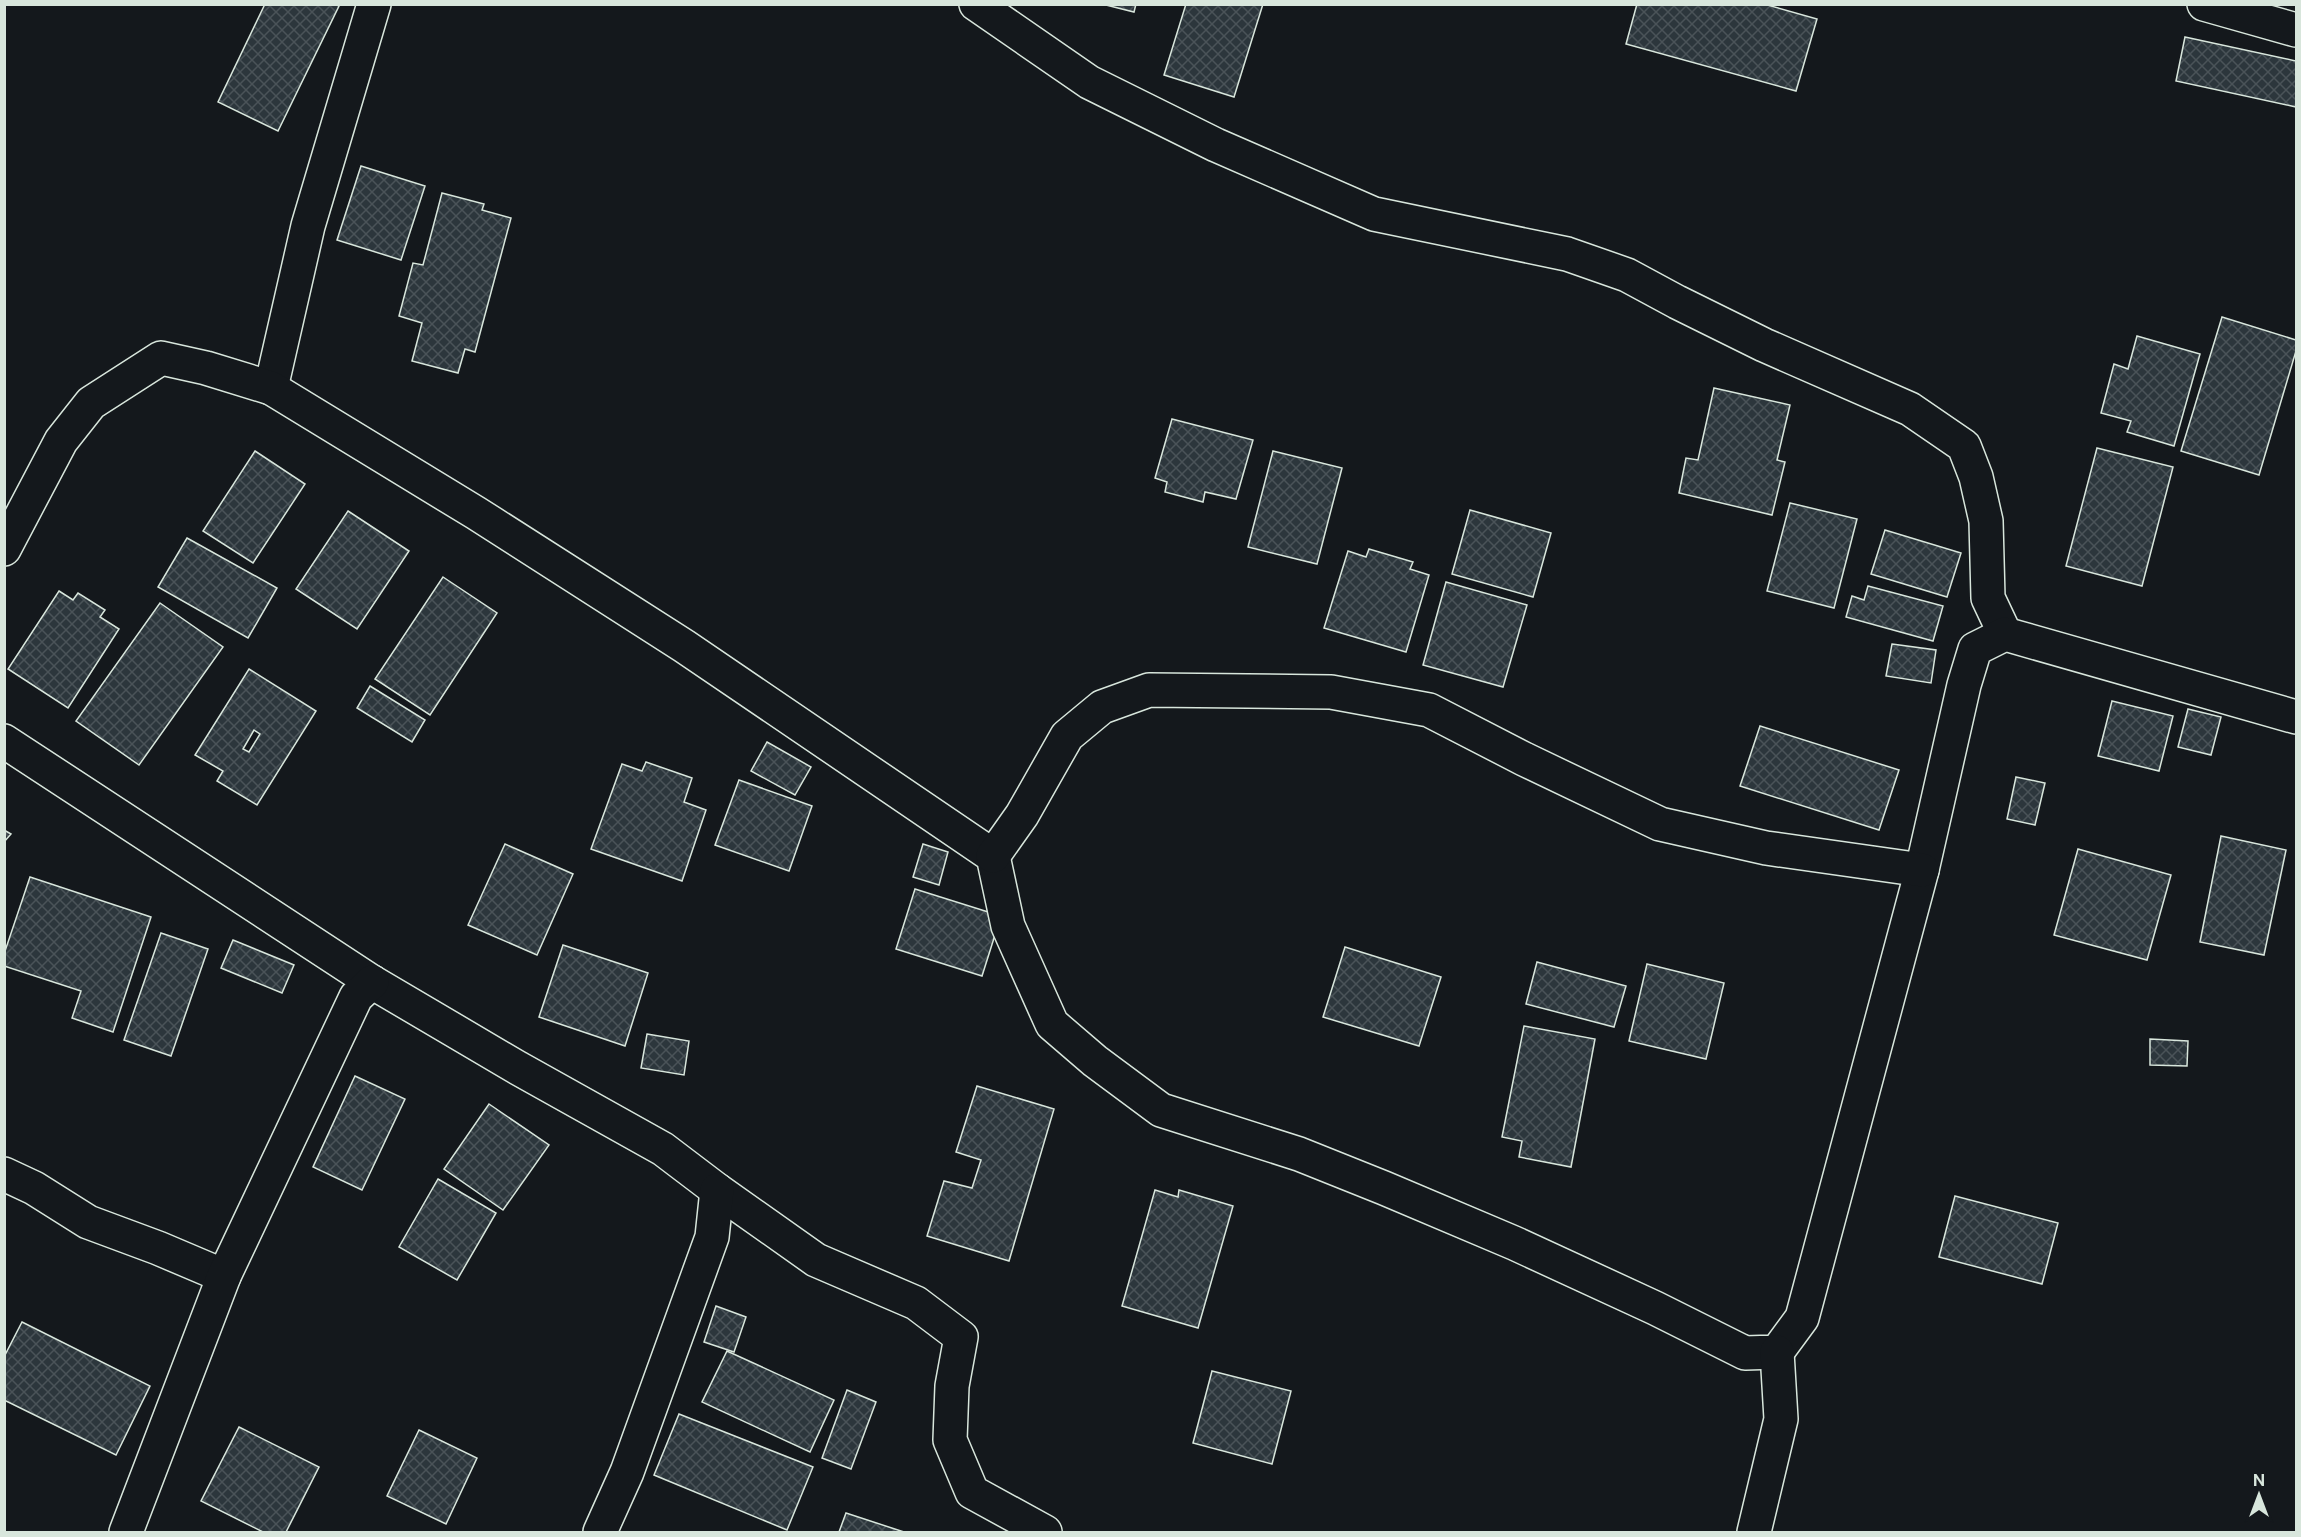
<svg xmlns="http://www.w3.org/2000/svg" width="2301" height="1537" font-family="'Public Sans',sans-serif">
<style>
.building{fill:url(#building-cross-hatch);stroke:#d8e6dc;stroke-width:1.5;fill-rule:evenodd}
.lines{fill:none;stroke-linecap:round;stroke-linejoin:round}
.street-casing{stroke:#d8e6dc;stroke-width:36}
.street{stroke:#14181c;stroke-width:33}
</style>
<defs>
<pattern id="building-cross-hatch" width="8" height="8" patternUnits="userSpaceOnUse" patternTransform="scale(1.5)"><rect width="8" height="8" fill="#2c363c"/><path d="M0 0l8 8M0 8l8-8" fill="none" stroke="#4a5358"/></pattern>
</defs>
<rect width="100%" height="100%" fill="#14181c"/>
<g class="building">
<path d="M265,4H335L339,6L278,131L218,102Z"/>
<path d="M1102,4H1136L1134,12Z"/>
<path d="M1186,4H1263L1234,97L1164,75Z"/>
<path d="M1637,4H1764L1817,19L1796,91L1626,44Z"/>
<path d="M2185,37L2296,61V107L2176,81Z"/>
<path d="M361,166L425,186L401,260L337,240Z"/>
<path d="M442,193L484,204L482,210L511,218L475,352L465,349L458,373L412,361L422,323L399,316L413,263L423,265Z"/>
<path d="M2222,317L2296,340V351L2259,475L2181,451Z"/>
<path d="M2137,336L2200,354L2174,446L2127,432L2131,421L2101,413L2114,364L2128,369Z"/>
<path d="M1714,388L1790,405L1777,460L1785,462L1772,515L1679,493L1686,458L1698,460Z"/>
<path d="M1172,419L1253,440L1236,499L1205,492L1203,502L1165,492L1167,482L1155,478Z"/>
<path d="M2097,448L2173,467L2142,586L2066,566Z"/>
<path d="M255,451L305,484L253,563L203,531Z"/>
<path d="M1273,451L1342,468L1317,564L1248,547Z"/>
<path d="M1790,503L1857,519L1834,608L1767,591Z"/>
<path d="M1470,510L1551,533L1533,597L1452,574Z"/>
<path d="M348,511L409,551L357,629L296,589Z"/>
<path d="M1885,530L1961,553L1947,597L1871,574Z"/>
<path d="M187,538L277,588L248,638L158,587Z"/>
<path d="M1369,549L1413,562L1410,569L1429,575L1406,652L1324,628L1348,551L1366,557Z"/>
<path d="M443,577L497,613L430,715L375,679Z"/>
<path d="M1446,582L1527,605L1503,687L1423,665Z"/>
<path d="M1868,586L1943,606L1933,641L1846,617L1852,596L1864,600Z"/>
<path d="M59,591L73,600L78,593L105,610L100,617L119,629L68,708L8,669Z"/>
<path d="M160,603L223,647L139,765L76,721Z"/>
<path d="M1892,644L1936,650L1931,683L1886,676Z"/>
<path d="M249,669L316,711L257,805L217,781L223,771L195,755ZM254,730L260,734L249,752L243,749Z"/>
<path d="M370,686L425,720L412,742L357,708Z"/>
<path d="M2112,701L2173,716L2159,771L2098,756Z"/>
<path d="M2188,709L2221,717L2211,755L2178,747Z"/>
<path d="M1760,726L1899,770L1879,830L1740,786Z"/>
<path d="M767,742L811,767L795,795L751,771Z"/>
<path d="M646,762L692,778L684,802L706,810L682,881L591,849L622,764L642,771Z"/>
<path d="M2016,777L2045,783L2035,825L2007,819Z"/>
<path d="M739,780L812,806L789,871L715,845Z"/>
<path d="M4,830L11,834L4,842Z"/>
<path d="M2221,836L2286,850L2264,955L2200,942Z"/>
<path d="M505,844L573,874L537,955L468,925Z"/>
<path d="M923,844L948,852L939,885L913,877Z"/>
<path d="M2078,849L2171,875L2147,960L2054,935Z"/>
<path d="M30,877L151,917L113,1032L72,1018L81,991L4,966V954Z"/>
<path d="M915,889L1001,916L982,976L896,949Z"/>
<path d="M161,933L208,949L171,1056L124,1040Z"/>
<path d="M233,940L294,965L282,993L221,968Z"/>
<path d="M563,945L648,973L625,1046L539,1017Z"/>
<path d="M1345,947L1441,977L1419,1046L1323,1017Z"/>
<path d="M1537,962L1626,986L1614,1027L1526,1004Z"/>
<path d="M1647,964L1724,983L1706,1059L1629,1041Z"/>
<path d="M1524,1026L1595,1039L1571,1167L1519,1157L1522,1141L1502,1137Z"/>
<path d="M647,1034L689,1041L684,1075L641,1068Z"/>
<path d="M2150,1039L2188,1041L2187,1066L2150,1065Z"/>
<path d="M355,1076L405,1099L362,1190L313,1167Z"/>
<path d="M977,1086L1054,1109L1009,1261L927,1236L944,1181L972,1188L981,1160L956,1152Z"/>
<path d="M489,1104L549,1145L503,1210L444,1169Z"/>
<path d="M438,1179L496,1213L457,1280L399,1247Z"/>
<path d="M1155,1190L1178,1197L1179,1190L1233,1206L1198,1328L1122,1306Z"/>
<path d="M1955,1196L2058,1223L2042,1284L1939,1257Z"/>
<path d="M716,1306L746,1317L734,1352L704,1342Z"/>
<path d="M22,1322L150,1386L116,1455L4,1400V1357Z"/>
<path d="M727,1351L834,1400L810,1452L702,1402Z"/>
<path d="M1212,1371L1291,1391L1272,1464L1193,1443Z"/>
<path d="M847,1390L876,1402L851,1469L822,1458Z"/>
<path d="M679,1414L813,1467L787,1530L654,1475Z"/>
<path d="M239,1427L319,1467L286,1532H263L201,1501Z"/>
<path d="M419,1430L477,1458L446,1524L387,1496Z"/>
<path d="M846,1513L904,1532H839Z"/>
</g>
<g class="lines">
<g class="street-casing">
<g id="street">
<path d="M976,4L1089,82L1216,145L1374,214L1567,254L1627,275L1677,302L1764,345L1910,409L1964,446L1976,477L1986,521L1988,598L2005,634"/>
<path d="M2204,4L2296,30"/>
<path d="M271,388L308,226L374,4"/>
<path d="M4,549L61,441L91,403L161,358L206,368L271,388L476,513L684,646L993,856L1008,926L1052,1024L1095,1061L1161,1110L1299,1154L1384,1188L1514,1243L1655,1308L1745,1353L1777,1352L1802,1318L1922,870L1964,685L1975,649L2005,634L2296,717"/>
<path d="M4,741L372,982L518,1068L663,1149L717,1190L816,1260L916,1303L961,1337L952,1386L950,1440L972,1492L1045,1532"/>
<path d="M993,856L1022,815L1067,736L1102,707L1149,690L1331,692L1429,710L1524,759L1660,824L1766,848L1922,870"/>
<path d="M4,1174L34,1188L88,1222L158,1248L224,1276"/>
<path d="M126,1532L224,1276L356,997L372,982"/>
<path d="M600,1532L627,1472L712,1237L717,1190"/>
<path d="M1754,1532L1781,1419L1777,1352"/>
</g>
</g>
<use href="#street" class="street"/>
</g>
<rect width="2301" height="1537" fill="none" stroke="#d8e6dc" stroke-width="12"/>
<g transform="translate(2259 1495)" stroke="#14181c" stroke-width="4.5" paint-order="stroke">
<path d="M0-4.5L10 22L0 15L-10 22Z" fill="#d8e6dc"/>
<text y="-9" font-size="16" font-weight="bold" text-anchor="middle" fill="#d8e6dc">N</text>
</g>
</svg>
